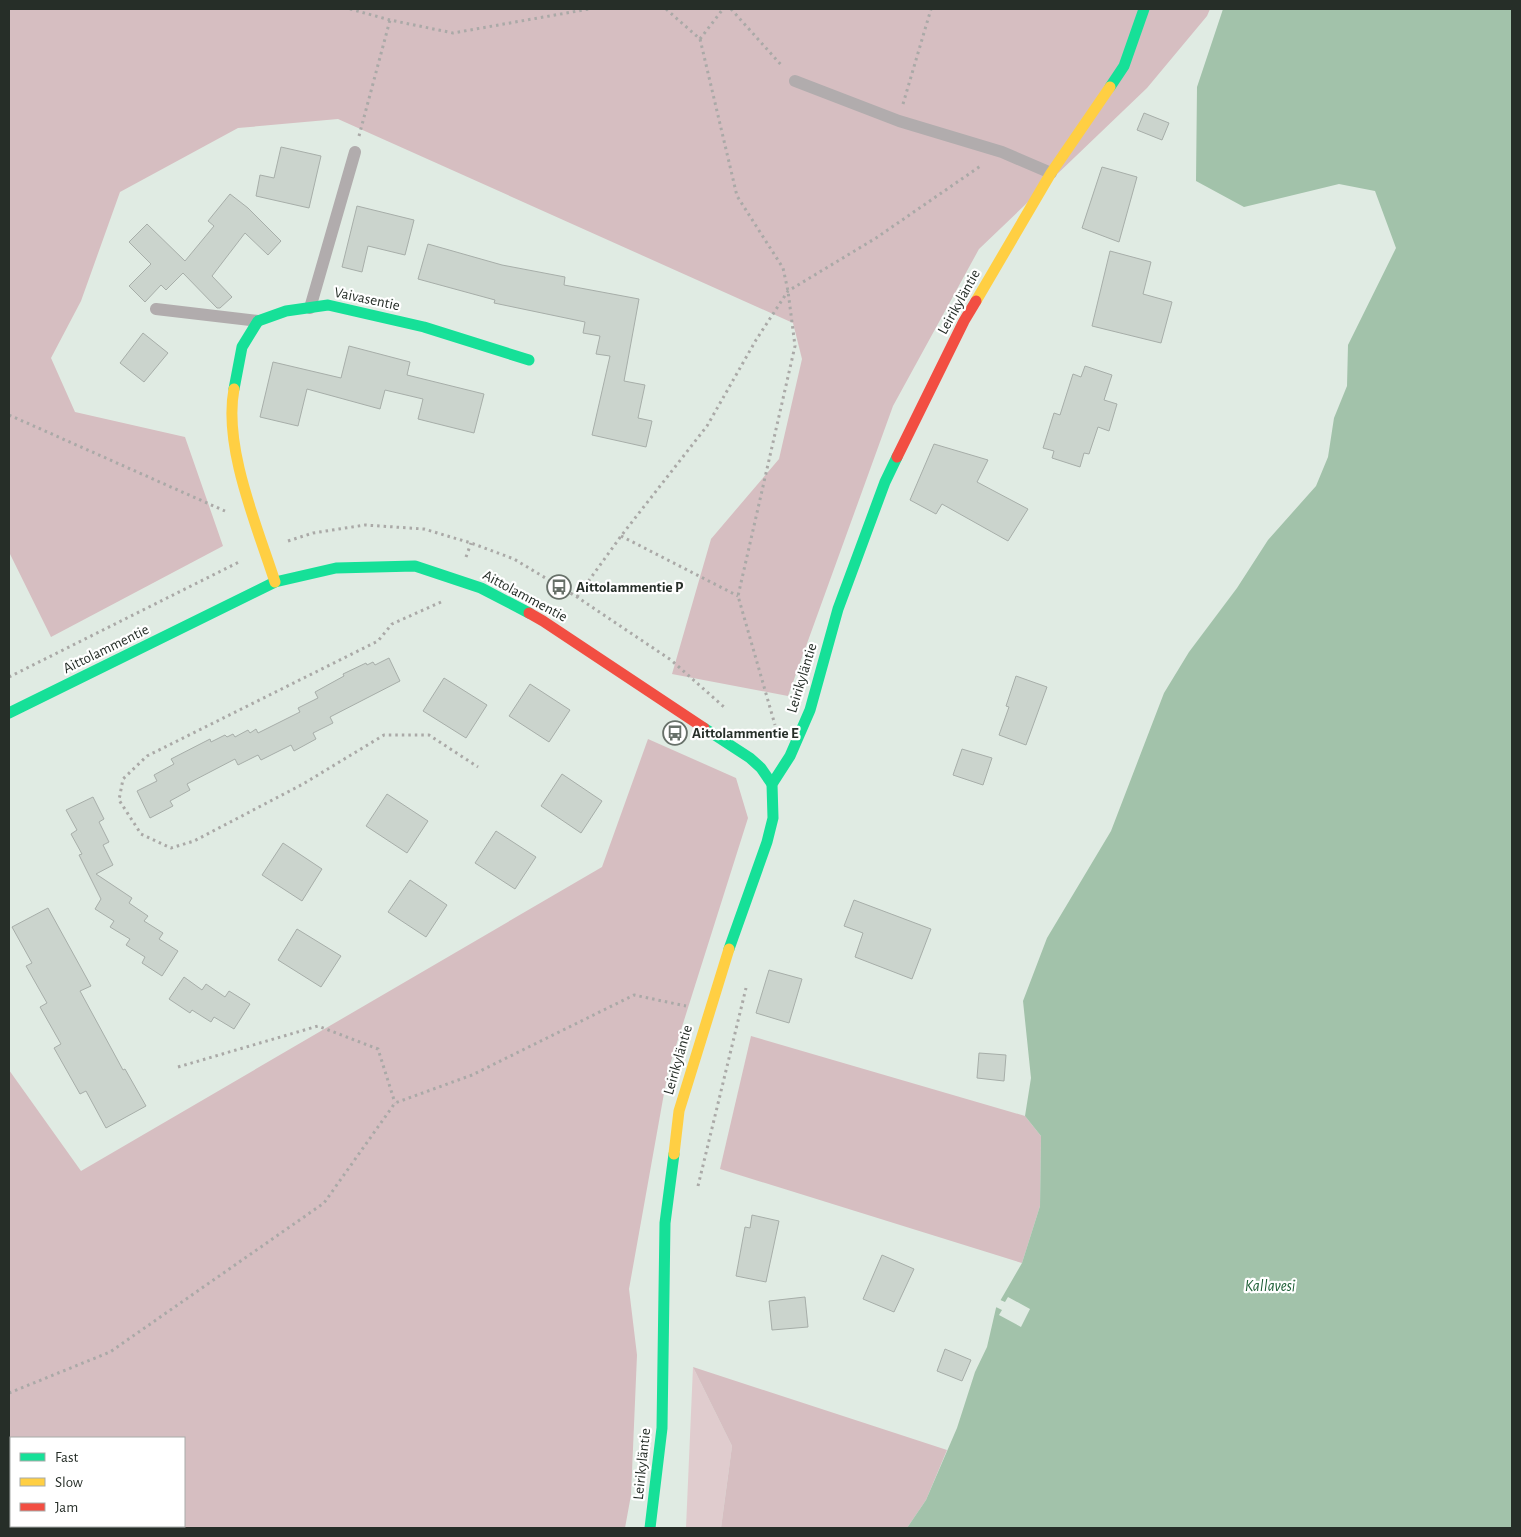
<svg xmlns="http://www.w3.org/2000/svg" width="1521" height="1537" font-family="'Alegreya Sans',sans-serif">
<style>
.green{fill:#e0ccce}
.forest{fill:#d6bec1;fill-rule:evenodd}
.water{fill:#a2c2aa}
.pier{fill:#e0ebe3}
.building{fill:#cbd4cd;stroke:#a7aea9}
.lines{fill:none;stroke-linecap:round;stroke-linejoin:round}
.path{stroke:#aaa9a7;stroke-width:3;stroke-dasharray:2.5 4;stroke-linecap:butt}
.lane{stroke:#b1acad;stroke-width:12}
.fast{stroke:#16e098;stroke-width:11}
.slow{stroke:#ffcf43;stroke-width:11}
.jam{stroke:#f24e42;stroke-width:11}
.labels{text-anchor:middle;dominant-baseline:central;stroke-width:4.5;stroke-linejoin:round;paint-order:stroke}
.street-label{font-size:15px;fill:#262e28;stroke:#fff}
.poi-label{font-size:15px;font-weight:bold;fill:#262e28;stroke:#fff;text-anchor:start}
.water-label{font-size:16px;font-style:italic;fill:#1f6037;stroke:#fff}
</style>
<rect width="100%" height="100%" fill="#e0ebe3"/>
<path class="green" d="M693,1367L732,1446L721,1528H686Z"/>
<g class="forest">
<path d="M9,9H1210L1207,16L1147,88L979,249L893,406L788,696L672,674L711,539L779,459L802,359L793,323L338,119L238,128L120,192L81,301L51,358L75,412L185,437L223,546L51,637L9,552Z"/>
<path d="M648,739L736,778L748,818L668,1071L629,1289L637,1355L631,1495L625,1528H9V1070L81,1171L602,867ZM11,1438H184V1526H11Z"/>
<path d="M751,1036L1025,1116L1041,1136L1040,1206L1022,1263L720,1169Z"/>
<path d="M693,1367L947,1450L926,1500L907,1528H721L732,1446Z"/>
</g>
<path class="water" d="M1223,9H1512V1528H907L926,1500L957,1428L975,1372L987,1347L996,1308L1022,1263L1040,1206L1041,1136L1025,1116L1031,1078L1023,1001L1047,938L1111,831L1164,693L1189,652L1237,588L1268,540L1316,486L1328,457L1334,418L1347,386L1348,345L1396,248L1375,191L1339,184L1244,207L1196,181L1197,87Z"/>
<path class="pier" d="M1008,1297L1030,1309L1021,1327L999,1315L1002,1310L994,1306L998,1299L1005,1302Z"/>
<g class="building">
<path d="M1144,113L1169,123L1162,140L1137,130Z"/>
<path d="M281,147L321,156L309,208L256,196L260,175L274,178Z"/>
<path d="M1102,167L1137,177L1119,242L1082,228Z"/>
<path d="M230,194L248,208L281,241L268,255L245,233L212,276L232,297L220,308H217L183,273L166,290L161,285L145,302L129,286L151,264L129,242L147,224L185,261L214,226L208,221Z"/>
<path d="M357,206L414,220L405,255L368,246L362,272L342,267Z"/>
<path d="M428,244L502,265L565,277L564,285L639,299L624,381L645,385L638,418L652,421L646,447L592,435L610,356L596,354L600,336L583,333L585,322L494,303L495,300L418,279Z"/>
<path d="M1110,251L1151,262L1143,294L1172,302L1161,343L1092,326Z"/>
<path d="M143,333L168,353L144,382L120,363Z"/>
<path d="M349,346L410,362L407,375L484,394L474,433L418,419L423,399L385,390L380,409L307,389L298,426L260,417L273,362L341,378Z"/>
<path d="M1085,366L1112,375L1104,400L1117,404L1109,431L1098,427L1089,454L1084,453L1080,467L1052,458L1054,451L1043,448L1054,413L1060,415L1073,374L1081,377Z"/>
<path d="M934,444L988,460L977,482L1028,509L1008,541L942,504L936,514L910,500Z"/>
<path d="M389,658L400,681L330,717L333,723L313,733L316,739L294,751L291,745L261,760L258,755L238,765L235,759L187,784L190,790L170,801L173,806L150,818L137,791L157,781L154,775L174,764L171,759L210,739L211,742L225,735L227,737L233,734L235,737L248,730L250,733L256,729L258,733L300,712L298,708L318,698L315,692L344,676L343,674L366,663L367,665L373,662L375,665Z"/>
<path d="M1016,676L1047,687L1026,745L999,735L1009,707L1006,706Z"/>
<path d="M444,678L487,705L466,738L423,711Z"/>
<path d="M530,684L570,710L549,742L509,716Z"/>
<path d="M962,749L992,758L983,785L953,775Z"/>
<path d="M562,774L602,801L581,833L541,806Z"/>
<path d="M387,794L428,821L407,853L366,826Z"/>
<path d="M93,797L104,819L99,822L109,842L103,845L113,865L96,874L132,898L129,903L148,916L144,921L163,933L159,939L178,951L162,976L142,963L145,957L126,945L130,939L110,927L114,921L95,909L101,899L79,855L82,854L71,834L77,830L66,810Z"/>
<path d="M496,831L536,857L515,889L475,863Z"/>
<path d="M283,843L322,869L302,901L262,875Z"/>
<path d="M410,880L447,905L426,937L388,912Z"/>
<path d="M854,900L931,929L912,979L855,957L863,933L844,926Z"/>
<path d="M48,908L91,986L80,991L123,1070L125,1069L146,1106L106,1128L86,1091L80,1094L54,1048L61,1044L40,1007L47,1003L26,966L32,963L12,927Z"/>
<path d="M297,929L341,956L321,987L278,960Z"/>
<path d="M769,970L802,979L789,1023L756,1013Z"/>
<path d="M184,977L202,990L206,984L225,997L229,991L250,1004L234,1029L214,1017L211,1022L192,1010L190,1013L169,999Z"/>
<path d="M979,1053L1006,1055L1004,1081L977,1078Z"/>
<path d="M752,1215L779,1221L766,1282L736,1276L745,1227L750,1228Z"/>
<path d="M882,1255L914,1269L894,1312L863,1299Z"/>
<path d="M805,1297L808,1327L772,1330L769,1301Z"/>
<path d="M945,1349L971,1360L962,1381L937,1371Z"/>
</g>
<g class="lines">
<g class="path">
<path d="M350,9L390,20L453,33L589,9"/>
<path d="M666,9L700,39L737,196L783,268L788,291L795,346L738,596L775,725"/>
<path d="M731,9L783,67"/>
<path d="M700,39L723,9"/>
<path d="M903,104L931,9"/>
<path d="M359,136L390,20"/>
<path d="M9,415L225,511"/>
<path d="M621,536L738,596"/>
<path d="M288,541L313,533L365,525L424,529L471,543L514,559L577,597L671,660L724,707"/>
<path d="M466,557L471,543"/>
<path d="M577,597L621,536L707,426L756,340L788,291L876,238L982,165"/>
<path d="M441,602L392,624L378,641L147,756L123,779L119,800L141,834L171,848L194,841L303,784L384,735H429L478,767"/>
<path d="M9,677L241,561"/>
<path d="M178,1067L318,1026L378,1049L395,1103"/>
<path d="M698,1186L746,988"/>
<path d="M9,1393L110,1352L324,1203L395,1103L472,1075L634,995L686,1006"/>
</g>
<g class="lane">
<path d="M795,81L899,121L1002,152L1051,173"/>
<path d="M310,308L355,152"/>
<path d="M156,309L258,321"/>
</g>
<g class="fast">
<path d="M1110,87L1124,66L1144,9"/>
<path d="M234,389L242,347L258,321L286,311L328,305L424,327L529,360"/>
<path d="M9,713L275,582L336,568L415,566L481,588L529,613"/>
<path d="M704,728L750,758L761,768L772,784"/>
<path d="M729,949L767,842L773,818L772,784L790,756L810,710L838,609L885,482L897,457"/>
<path d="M650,1528L662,1428L665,1223L674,1154"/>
</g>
<g class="slow">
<path d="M976,301L1051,173L1110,87"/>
<path d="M234,389C223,447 257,526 275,582"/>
<path d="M674,1154L679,1111L729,949"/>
</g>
<g class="jam">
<path d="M897,457L964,321L976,301"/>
<path d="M529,613L543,621L704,728"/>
</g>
</g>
<defs>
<g id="bus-ring" transform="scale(1.25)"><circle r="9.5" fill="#fff" stroke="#677069" stroke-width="1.5"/><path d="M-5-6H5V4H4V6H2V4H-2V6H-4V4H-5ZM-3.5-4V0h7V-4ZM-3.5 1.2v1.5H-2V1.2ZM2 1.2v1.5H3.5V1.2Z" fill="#677069"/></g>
</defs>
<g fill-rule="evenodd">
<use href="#bus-ring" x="559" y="587"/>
<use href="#bus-ring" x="675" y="733"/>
</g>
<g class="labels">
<g class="street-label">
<text transform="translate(367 299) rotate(12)">Vaivasentie</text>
<text transform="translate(959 302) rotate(-61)">Leirikyläntie</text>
<text transform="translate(525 596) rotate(28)">Aittolammentie</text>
<text transform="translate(106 649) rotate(-26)">Aittolammentie</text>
<text transform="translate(802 678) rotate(-73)">Leirikyläntie</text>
<text transform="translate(678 1060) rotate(-74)">Leirikyläntie</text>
<text transform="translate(642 1464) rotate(-84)">Leirikyläntie</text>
</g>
<g class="poi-label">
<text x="576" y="587">Aittolammentie P</text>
<text x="692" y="733">Aittolammentie E</text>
</g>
<g class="water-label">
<text x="1270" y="1286">Kallavesi</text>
</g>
</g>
<rect width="1521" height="1537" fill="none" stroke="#262e28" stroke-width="20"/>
<rect x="10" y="1437" width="175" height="90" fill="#ffffff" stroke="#a8aba9"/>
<rect x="20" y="1453" width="25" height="8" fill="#16e098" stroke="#a8aba9"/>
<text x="55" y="1462" font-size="15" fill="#262e28">Fast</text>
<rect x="20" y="1478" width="25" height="8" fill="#ffcf43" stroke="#a8aba9"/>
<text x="55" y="1487" font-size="15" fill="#262e28">Slow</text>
<rect x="20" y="1503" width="25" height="8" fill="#f24e42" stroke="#a8aba9"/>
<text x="55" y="1512" font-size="15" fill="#262e28">Jam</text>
</svg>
